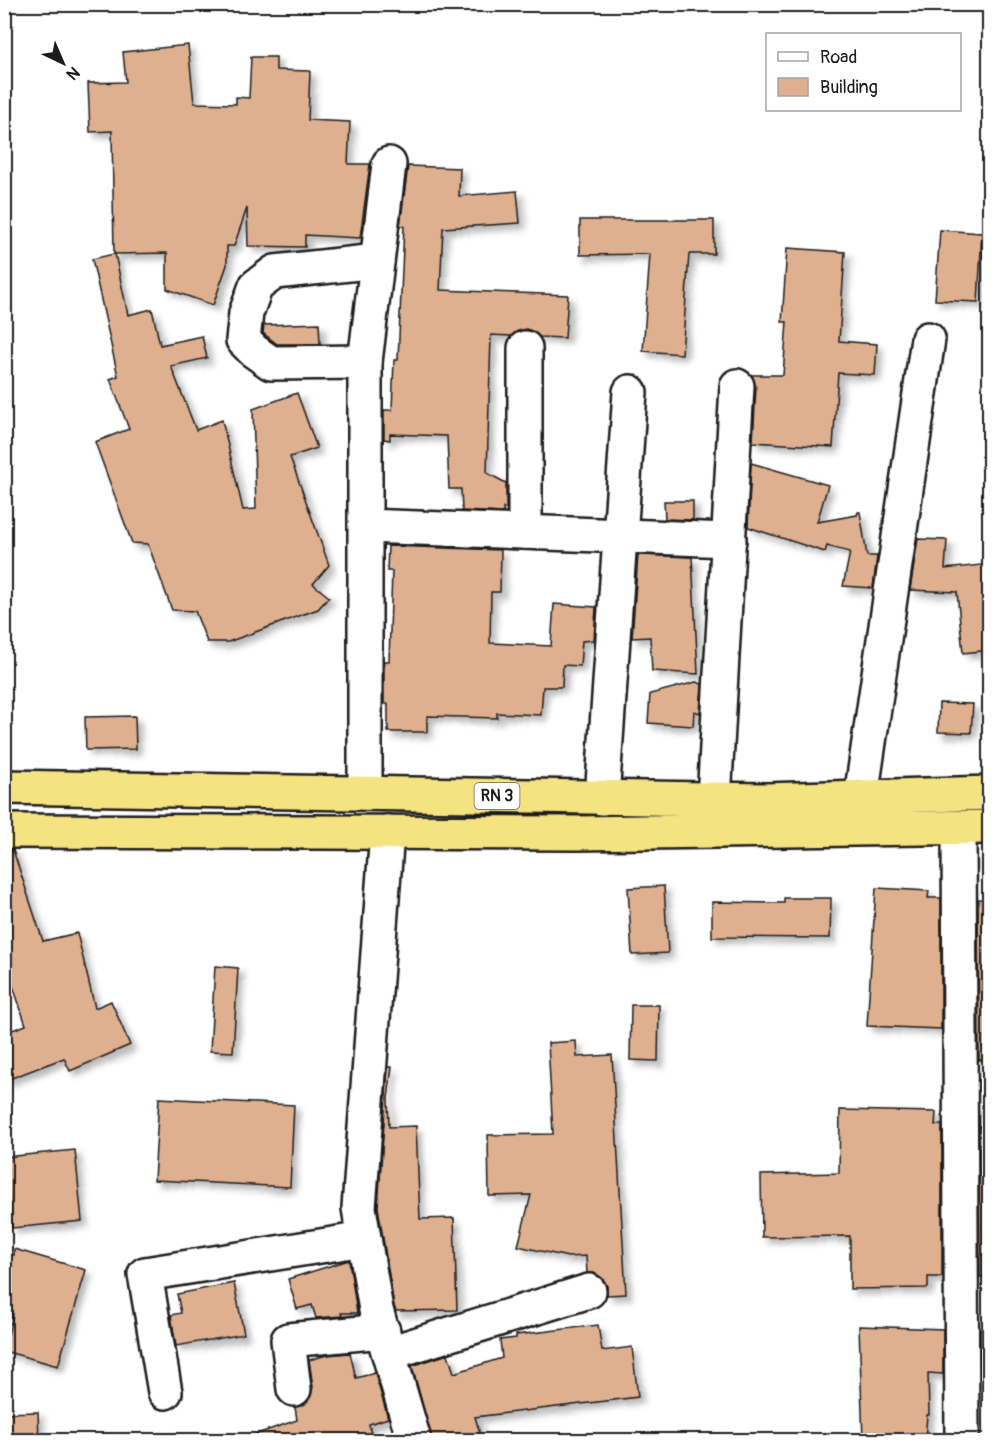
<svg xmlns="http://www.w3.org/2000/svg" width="994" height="1445" font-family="Pangolin,sans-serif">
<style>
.building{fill:#dfb090;stroke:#1c1c1c;stroke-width:1.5;filter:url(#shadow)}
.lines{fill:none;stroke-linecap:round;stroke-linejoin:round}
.minor-casing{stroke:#1c1c1c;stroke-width:38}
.highway-casing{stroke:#1c1c1c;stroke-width:38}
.minor{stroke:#fff;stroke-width:33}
.highway{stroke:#f5e382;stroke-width:33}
.labels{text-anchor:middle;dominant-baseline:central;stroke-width:6;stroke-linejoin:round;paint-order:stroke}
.shield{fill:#fff;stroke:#606060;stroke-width:1.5}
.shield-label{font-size:16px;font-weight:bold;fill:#1c1c1c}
</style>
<defs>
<filter id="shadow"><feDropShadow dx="5.5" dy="5.5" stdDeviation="3" flood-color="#0004"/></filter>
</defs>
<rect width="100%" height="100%" fill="#fff"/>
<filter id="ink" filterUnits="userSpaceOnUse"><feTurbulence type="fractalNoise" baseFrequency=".0167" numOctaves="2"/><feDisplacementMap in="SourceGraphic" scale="12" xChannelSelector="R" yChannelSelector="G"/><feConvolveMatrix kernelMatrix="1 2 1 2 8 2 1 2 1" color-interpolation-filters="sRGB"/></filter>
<g filter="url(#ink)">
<g class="building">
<path d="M188,45L194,103L236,104V97L249,98L251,57H276V70L310,71L308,120L350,122L348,164H370L360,238L305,235V247L248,246L247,208L234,246H227V265L213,305L167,289V253L115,254L128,315L152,309L160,345L202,336L207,358L171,366L196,430L222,420L243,510L256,509L253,409L297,393L317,448L290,457L329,565L313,584L329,597L318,609L228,642H207L195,611L172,610L148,544L132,543L95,442L129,429L110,379L118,376L92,259L114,254L112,131L90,132L88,83L126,82L123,52Z"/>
<path d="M408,166L460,168L459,196L517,191L520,223L443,228L440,290L568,295L565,338L540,337L534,332L526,329L516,332L511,336L491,335L487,473L506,483V509L503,508V513L462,511L461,489H449L447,436L390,434V440L384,439V410H392L394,360H398L404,226H400Z"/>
<path d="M580,220H714V254H689L682,354L643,351L650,254L580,255Z"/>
<path d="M940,230L982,233L978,302L935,300Z"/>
<path d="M787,248L845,252L839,341L877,344L875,375L838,373L833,447L753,442L756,387L751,375H783L787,322H782Z"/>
<path d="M319,323L320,344H277L263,333L264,325Z"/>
<path d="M751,463L828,485L817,522L857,515L858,512H860L867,556H877L873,588L843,586L850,552L827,546L825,552L748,527Z"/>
<path d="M664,501H693V520L665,519Z"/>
<path d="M918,539L947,540L945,569L990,564V650L963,653L957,592L910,590Z"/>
<path d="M388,546L501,550L500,592H491L490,643L551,646L554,604L596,607L594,640L582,641L580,666L563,665L562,687H543L541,715L497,713V718L427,716V732H388V704H384V661H389L392,571H387Z"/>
<path d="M638,555L692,557L698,674L652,671L650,637L632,638Z"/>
<path d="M696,682L702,684L700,713L694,711L693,726L648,723L650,694Z"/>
<path d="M939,703L973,704L971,733L938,732Z"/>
<path d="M135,716L136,749L86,750L85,717Z"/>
<path d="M4,850H13L43,941L77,933L95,1008L111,1001L130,1045L70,1071L64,1058L4,1081V1033L26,1025L4,959Z"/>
<path d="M664,886L668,953L632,955L628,888Z"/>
<path d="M876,888L929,891L928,898H941V1029L867,1026Z"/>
<path d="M784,898H831L830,938L712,937V902L784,903Z"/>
<path d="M978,899L990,900V1060H979Z"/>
<path d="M215,966L238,968L233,1052L210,1051Z"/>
<path d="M631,1005H659L658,1061L630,1060Z"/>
<path d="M576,1041L577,1057L612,1055L626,1294L607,1295V1286L602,1278L594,1273H587L586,1256L568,1257L518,1246L531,1195L489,1196L488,1135L553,1134L548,1043Z"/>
<path d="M388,1067H392L388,1099L389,1127L416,1126L420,1219L454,1218L457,1310L396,1311L394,1306L378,1207Z"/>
<path d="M159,1098L294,1105L290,1187L154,1180Z"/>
<path d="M840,1110L936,1112L935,1125H942V1277H928V1288L850,1289V1236L762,1237L761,1175L839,1173Z"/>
<path d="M979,1126L990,1127V1277H980Z"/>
<path d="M75,1150L82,1221L12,1228L5,1157Z"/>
<path d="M14,1249L86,1270L58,1366L4,1351L13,1314L4,1312V1252L14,1255Z"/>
<path d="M349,1260L357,1313H341L342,1316L316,1318L312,1305L297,1309L288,1279Z"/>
<path d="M234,1283L244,1334L176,1346L171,1315L181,1313L177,1294Z"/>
<path d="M598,1325L602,1351L632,1347L638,1397L475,1417L482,1440H432L412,1366L448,1354L454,1373L502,1358L500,1340L516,1338V1335Z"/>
<path d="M859,1326L943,1329V1374L928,1373L929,1415H927L925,1440H863Z"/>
<path d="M980,1330L990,1331V1375H980Z"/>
<path d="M350,1353L356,1378L375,1373L388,1418L369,1424L372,1440H248V1437L297,1420L295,1407L305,1404L311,1396L313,1387L309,1360L327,1355Z"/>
<path d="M38,1412L39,1440H4V1413Z"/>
</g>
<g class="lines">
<g class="minor-casing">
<g id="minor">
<path d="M525,348V532"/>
<path d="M365,362L389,164"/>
<path d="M365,526L729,540"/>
<path d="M365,793V362L271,363L254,351L243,340L246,313L256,286L275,272L377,261"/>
<path d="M861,797L928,339"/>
<path d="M602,798L630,392"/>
<path d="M714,800L737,386"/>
<path d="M959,829L962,1440"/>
<path d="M387,832L359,1208L376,1310L414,1440"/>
<path d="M389,1353L589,1291"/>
<path d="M294,1389L288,1340L383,1331"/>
<path d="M165,1392L145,1274L364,1239"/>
</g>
</g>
<g class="highway-casing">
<g id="highway">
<path d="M4,787L765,800L990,793"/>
<path d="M4,831L577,833L990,827"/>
</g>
</g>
<use href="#minor" class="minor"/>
<use href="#highway" class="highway"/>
</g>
</g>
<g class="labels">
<rect class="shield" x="474.5" y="783" width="45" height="26" rx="4.5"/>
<g class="shield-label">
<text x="497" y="796">RN 3</text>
</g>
</g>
<rect width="994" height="1445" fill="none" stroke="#fff" stroke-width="24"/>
<rect x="12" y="12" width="970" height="1421" fill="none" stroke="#1c1c1c" stroke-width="2" filter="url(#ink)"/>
<rect x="766" y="33" width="195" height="78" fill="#ffffff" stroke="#a4a4a4" stroke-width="1.5"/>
<rect x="778" y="52" width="30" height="9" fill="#ffffff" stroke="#a4a4a4" stroke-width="1.5"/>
<text x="820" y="63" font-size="18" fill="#1c1c1c">Road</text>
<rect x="778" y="78" width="30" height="18" fill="#dfb090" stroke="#a4a4a4" stroke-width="1.5"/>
<text x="820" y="93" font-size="18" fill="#1c1c1c">Building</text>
<g transform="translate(63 63) rotate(136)" stroke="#ffffff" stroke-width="4.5" paint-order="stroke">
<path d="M0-4.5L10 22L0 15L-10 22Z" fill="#1c1c1c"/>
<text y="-9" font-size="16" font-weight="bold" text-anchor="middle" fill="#1c1c1c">N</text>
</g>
</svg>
